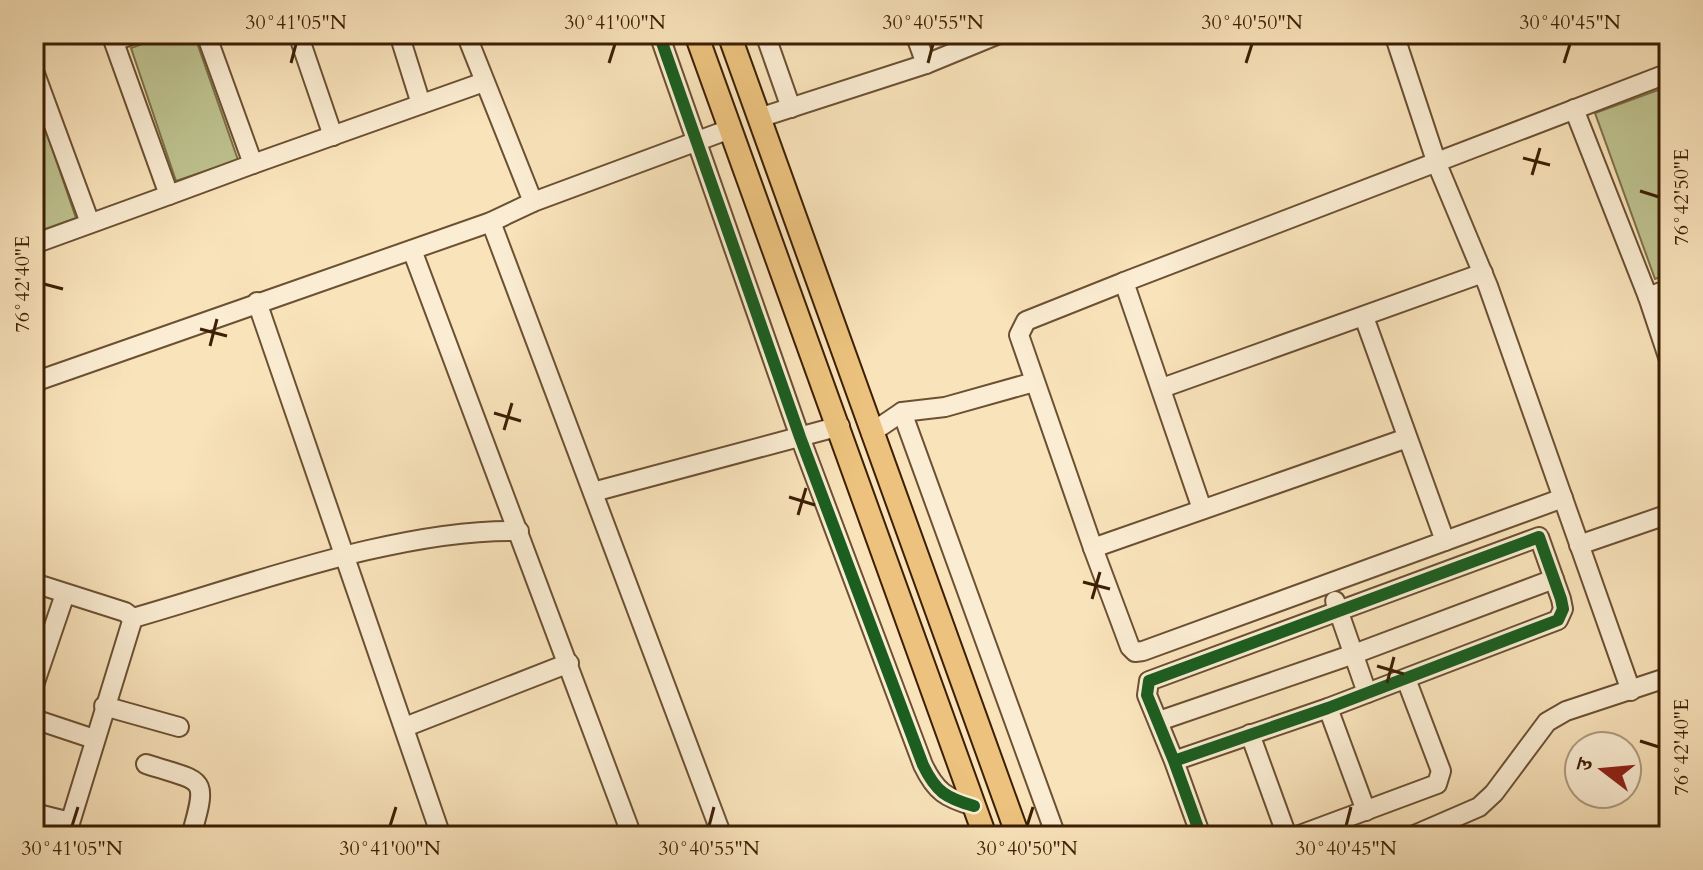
<svg xmlns="http://www.w3.org/2000/svg" width="1703" height="870" font-family="Cardo,'Noto Serif Devanagari',serif">
<style>
.green{fill:#bec390;stroke:#7d714a;stroke-width:2}
.lines{fill:none;stroke-linecap:round;stroke-linejoin:round}
.minor-casing{stroke:#6b5032;stroke-width:22}
.major-casing{stroke:#3c1f04;stroke-width:26}
.minor{stroke:#fbedd3;stroke-width:18}
.major{stroke:#ecc27e;stroke-width:22}
.cycleway-casing{stroke:#fbedd3;stroke-width:17}
.cycleway{stroke:#1b5e20;stroke-width:12}
.ticks{fill:none;stroke:#3c1f04;stroke-width:3}
.neatline{fill:none;stroke:#3c1f04;stroke-width:3}
.ticks-label{font-size:20px;text-anchor:middle;fill:#3c1f04}
</style>
<rect width="100%" height="100%" fill="#f9e3bb"/>
<filter id="stains"><feTurbulence type="fractalNoise" baseFrequency=".0025" numOctaves="4"/><feColorMatrix values="0 0 0 0 .2 0 0 0 0 .09 0 0 0 0 .02 0 0 0 .5 -.17"/></filter>
<radialGradient id="worn" r=".72"><stop offset=".6" stop-color="#630" stop-opacity="0"/><stop offset="1" stop-color="#630" stop-opacity=".3"/></radialGradient>
<g class="green">
<path d="M170,34H194L238,160L176,181L131,48Z"/>
<path d="M1669,86V274L1655,279L1595,113Z"/>
<path d="M34,96L76,218L34,233Z"/>
</g>
<g class="lines">
<g class="minor-casing">
<g id="minor">
<path d="M298,34L333,136"/>
<path d="M399,34L421,104"/>
<path d="M466,34L533,202"/>
<path d="M659,34L800,437L923,765C936,792 946,798 974,806"/>
<path d="M765,34L791,108"/>
<path d="M915,34L926,64"/>
<path d="M1394,34L1437,164L1488,286L1631,691"/>
<path d="M114,41L134,34"/>
<path d="M34,71L90,223"/>
<path d="M1574,109L1648,297L1669,360"/>
<path d="M759,118L926,64L999,34"/>
<path d="M253,164L484,82"/>
<path d="M169,195L253,164L206,34"/>
<path d="M491,222L722,836"/>
<path d="M34,244L169,195L111,34"/>
<path d="M412,250L632,836"/>
<path d="M1648,297L1669,289"/>
<path d="M257,302L441,836"/>
<path d="M1364,317L1445,541"/>
<path d="M34,382L491,222L533,202L730,129"/>
<path d="M1162,388L1483,273"/>
<path d="M902,412L1056,836"/>
<path d="M871,433L902,412L945,407L1034,382"/>
<path d="M1407,438L1093,548L1130,647L1135,652L1143,651L1563,498"/>
<path d="M593,492L840,426"/>
<path d="M1202,509L1124,282L1669,73"/>
<path d="M1579,545L1669,514"/>
<path d="M1093,548L1019,335L1026,321L1124,282"/>
<path d="M34,583L125,612L133,618"/>
<path d="M1335,601L1367,693"/>
<path d="M133,618C249,585 399,528 519,531"/>
<path d="M34,685L65,594"/>
<path d="M104,706L179,727"/>
<path d="M1328,708L1366,811"/>
<path d="M34,719L94,739"/>
<path d="M1159,721L1354,654L1554,579"/>
<path d="M405,727L569,663"/>
<path d="M1250,734L1287,836"/>
<path d="M1174,761L1147,695L1149,681L1539,537L1561,599L1563,609L1558,620L1328,708L1174,761L1201,836"/>
<path d="M146,764C204,783 209,774 191,836"/>
<path d="M34,813L70,822"/>
<path d="M66,836L133,618"/>
<path d="M1297,836L1437,784L1441,771L1406,679"/>
<path d="M1412,836L1479,807L1494,793L1547,722L1566,711L1669,677"/>
</g>
</g>
<g class="major-casing">
<g id="major">
<path d="M696,34L985,836"/>
<path d="M729,34L1018,836"/>
</g>
</g>
<use href="#minor" class="minor"/>
<use href="#major" class="major"/>
<g class="cycleway-casing">
<g id="cycleway">
<path d="M659,34L800,437L923,765C936,792 946,798 974,806"/>
<path d="M1174,761L1147,695L1149,681L1539,537L1561,599L1563,609L1558,620L1328,708L1174,761L1201,836"/>
</g>
</g>
<use href="#cycleway" class="cycleway"/>
</g>
<path class="ticks" d="M291,63L296,44M609,63L615,44M928,63L933,44M1246,63L1252,44M1564,63L1570,44M1523,158L1550,165M1532,175L1540,148M1640,191L1659,197M44,284L63,289M200,329L227,336M210,346L217,319M494,413L521,421M504,430L512,403M789,497L815,505M798,515L806,488M1083,582L1110,589M1092,599L1100,572M1377,666L1404,674M1387,683L1394,657M1640,741L1659,747M72,826L78,807M390,826L396,807M709,826L714,807M1027,826L1033,807M1346,826L1351,807"/>
<rect width="1703" height="870" fill="none" stroke="#f9e3bb" stroke-width="88"/>
<g transform="translate(1603 770) rotate(286)"><circle r="38" fill="#fbedd3" stroke="#af9b80" stroke-width="2"/>
<path d="M0-6L14 30L0 20L-14 30Z" fill="#8f2418"/>
<text y="-12" font-size="22" font-weight="bold" text-anchor="middle" fill="#3c1f04">उ</text>
</g>
<rect x="44" y="44" width="1615" height="782" class="neatline"/>
<g class="ticks-label">
<text x="296" y="29">30°41'05"N</text>
<text x="615" y="29">30°41'00"N</text>
<text x="933" y="29">30°40'55"N</text>
<text x="1252" y="29">30°40'50"N</text>
<text x="1570" y="29">30°40'45"N</text>
<text transform="translate(1681 197) rotate(-90)" y="7">76°42'50"E</text>
<text transform="translate(22 284) rotate(-90)" y="7">76°42'40"E</text>
<text transform="translate(1681 747) rotate(-90)" y="7">76°42'40"E</text>
<text x="72" y="855">30°41'05"N</text>
<text x="390" y="855">30°41'00"N</text>
<text x="709" y="855">30°40'55"N</text>
<text x="1027" y="855">30°40'50"N</text>
<text x="1346" y="855">30°40'45"N</text>
</g>
<rect width="100%" height="100%" filter="url(#stains)"/>
<rect width="100%" height="100%" fill="url(#worn)"/>
</svg>
